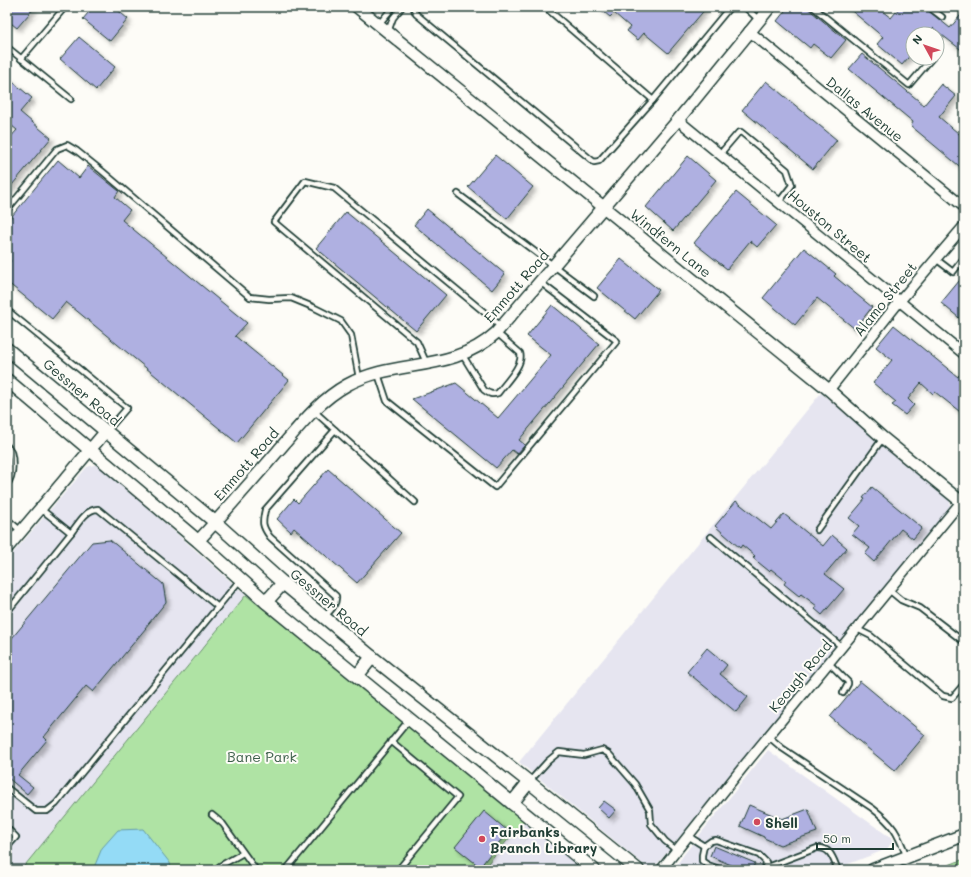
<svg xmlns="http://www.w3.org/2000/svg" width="971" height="877" font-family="Mali,sans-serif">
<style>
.built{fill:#e6e5f0}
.green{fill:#afe3a4;stroke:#67906c}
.water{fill:#94dbf6;stroke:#659ca8}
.building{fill:#afb0e1;stroke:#1f3d34;filter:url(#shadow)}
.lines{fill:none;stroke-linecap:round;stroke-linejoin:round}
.service-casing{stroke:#1f3d34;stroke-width:8}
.minor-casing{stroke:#1f3d34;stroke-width:12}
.tertiary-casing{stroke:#1f3d34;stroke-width:14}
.secondary-casing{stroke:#1f3d34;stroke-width:15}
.service{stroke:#fdfcf7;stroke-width:4.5}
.minor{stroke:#fdfcf7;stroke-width:9}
.tertiary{stroke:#fdfcf7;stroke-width:11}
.secondary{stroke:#fdfcf7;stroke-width:12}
.poi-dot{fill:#d1495b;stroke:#fdfcf7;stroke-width:1.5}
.labels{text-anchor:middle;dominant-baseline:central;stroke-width:4;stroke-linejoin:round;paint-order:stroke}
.street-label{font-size:14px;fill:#1f3d34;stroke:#fdfcf7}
.park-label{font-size:14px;fill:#3c5e4a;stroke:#fdfcf7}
.poi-label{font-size:14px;font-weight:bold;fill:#1f3d34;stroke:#fdfcf7;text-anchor:start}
</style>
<defs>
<filter id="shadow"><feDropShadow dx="3.5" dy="3.5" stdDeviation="2" flood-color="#0004"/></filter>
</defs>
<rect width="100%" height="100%" fill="#fdfcf7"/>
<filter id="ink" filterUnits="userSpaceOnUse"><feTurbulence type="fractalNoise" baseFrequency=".025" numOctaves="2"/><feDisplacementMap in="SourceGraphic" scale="8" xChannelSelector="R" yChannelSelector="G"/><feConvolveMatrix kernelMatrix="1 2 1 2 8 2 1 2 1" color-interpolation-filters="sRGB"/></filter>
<g filter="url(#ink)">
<g class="built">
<path d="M821,393L949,497L951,509L658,863L649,869L519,762Z"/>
<path d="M94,465H99L246,595L21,870H7V560L87,467Z"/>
<path d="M768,750L891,838L892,842L887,849L833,870H673L685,853Z"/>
<path d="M524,821L586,870H482Z"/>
</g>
<g class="green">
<path d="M246,595L524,821L482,870H21Z"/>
<path d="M964,859V870H936Z"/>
</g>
<path class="water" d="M143,829L170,863L171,870H93L102,848L118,830Z"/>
<g class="building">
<path d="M7,7H35L17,28L7,20Z"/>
<path d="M93,7H114L128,19L110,41L83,19Z"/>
<path d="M598,7H707L668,53L644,33L638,40L627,31L630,27L614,13L610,17Z"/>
<path d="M788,7H806L846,40L831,58L813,44L810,48L777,21Z"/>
<path d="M847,7H877L891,18L900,7H924L950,28L964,11V52L933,28L928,34H913V52L902,65L877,44L883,37Z"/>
<path d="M79,37L115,67L96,90L60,59Z"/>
<path d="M862,54L924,105L941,84L956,96L939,117L964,138V170L911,126L913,122L849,69Z"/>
<path d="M7,77L32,98L20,112L51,138L7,191V141L17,130L7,122Z"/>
<path d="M766,81L837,140L813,169L742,110Z"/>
<path d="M495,155L533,187L507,219L468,187Z"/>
<path d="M688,156L716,180L673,231L646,207Z"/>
<path d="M58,160L79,178L88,166L119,191L115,197L130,210L122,220L247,323L235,336L289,380L237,443L66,302L52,319L7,282V265L11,261L7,258V222Z"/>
<path d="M736,192L776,225L757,247L750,241L727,269L694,243Z"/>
<path d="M427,209L505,274L492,290L414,225Z"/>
<path d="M346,212L446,295L416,331L316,248Z"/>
<path d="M804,248L836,274L834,276L872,307L855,329L817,298L795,325L763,298Z"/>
<path d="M621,259L659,290L635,319L597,288Z"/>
<path d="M964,275V322L941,303Z"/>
<path d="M552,305L599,344L519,440L525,445L517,454L512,450L496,468L412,399L456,383L498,418L551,355L527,336Z"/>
<path d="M894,325L958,377L959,375L964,379V415L935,392L933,394L921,383L908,399L914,405L905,415L892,405L896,402L873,383L892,360L876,347Z"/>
<path d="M328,469L401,533L357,583L294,528L291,532L277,519L294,499L298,503Z"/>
<path d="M872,487L922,528L913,539L901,529L874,562L865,554L870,548L852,534L859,526L849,518L865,499L863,498Z"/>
<path d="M736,501L771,529L784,514L823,546L832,535L847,548L825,574L844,589L822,615L815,609L817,606L801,594L799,596L784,584L786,581L771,569L769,571L753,558L755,556L742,545L740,548L715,526Z"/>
<path d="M110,540L163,584L166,602L145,628H146L93,692L86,686L44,737L47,740L18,775L33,787L27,794L7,777V644L92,542Z"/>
<path d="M707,648L727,665L720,674L748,697L736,712L687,672Z"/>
<path d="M860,681L925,735L895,771L830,717Z"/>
<path d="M604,801L616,810L609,818L598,808Z"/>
<path d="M749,805L782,819L808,809L817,832L780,845L764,838V837L740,826Z"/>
<path d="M484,811L508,831L480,867L455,847Z"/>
<path d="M714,846L755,863L752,870H743L710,856Z"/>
</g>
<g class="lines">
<g class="service-casing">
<g id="service">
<path d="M415,7L414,9L416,14L594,162L599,161L653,100L730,7"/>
<path d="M545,7L653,100"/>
<path d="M745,7L759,20"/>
<path d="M813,7L909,85L932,58"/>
<path d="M929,7L942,17"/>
<path d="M379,24L393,7"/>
<path d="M388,32L393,18L402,7"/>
<path d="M7,47L71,99"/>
<path d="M21,59L65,7"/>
<path d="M720,154L738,133L741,132L787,170L792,185L779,202"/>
<path d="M458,194L594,296"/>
<path d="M7,210L57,149L67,145L77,151L102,171L250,297L269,299L291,298L313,307L341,321L351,335L359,378"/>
<path d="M936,259L953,272L964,258"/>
<path d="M7,310L127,408L107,431"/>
<path d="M462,354L484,390C489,394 492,395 498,393C505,383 524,365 520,353L497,333"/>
<path d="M426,362L417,342L274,222L305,181L334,188L501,326"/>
<path d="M378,374L387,401L495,487L617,341L540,282"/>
<path d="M314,411L415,502"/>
<path d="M7,446C15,453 14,476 7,484"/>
<path d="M41,509L71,533C78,524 86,509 98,509L218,607"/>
<path d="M7,519L21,531"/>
<path d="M817,530L883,438"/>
<path d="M711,537L842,647"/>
<path d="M889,590L901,600L920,608L964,642"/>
<path d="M7,612L71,533"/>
<path d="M324,617C330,611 337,605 336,596L270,537C262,526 262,523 265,510L335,430"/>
<path d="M857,629L871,636L943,696L952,698L964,684"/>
<path d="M829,663L848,682V684L843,693"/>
<path d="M768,736L782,748L872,808C894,825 897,832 907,857"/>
<path d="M391,741L458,797L398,870"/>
<path d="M529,782L548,761L559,752L584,755L602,750L609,754L635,784L650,810L651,824L665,841L676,850"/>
<path d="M7,788L36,811H47L56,804L240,580"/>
<path d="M212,815L223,824L256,870"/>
<path d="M7,828L16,837L7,847"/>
<path d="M688,836L704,846L711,841L716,840L759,855L766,862L765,870"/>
<path d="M704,846L702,855V861L708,865L722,870"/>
<path d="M220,866L243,853"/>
<path d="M767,867L817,848C831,847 833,859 838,870"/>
<path d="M286,870L409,720"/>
</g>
</g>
<g class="minor-casing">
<g id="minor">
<path d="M749,31L964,207"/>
<path d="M678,120L964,354"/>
<path d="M829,390L899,302L964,226"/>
<path d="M661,870L743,767L961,502"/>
</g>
</g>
<g class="tertiary-casing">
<g id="tertiary">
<path d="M357,7L829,390L883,438L964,504"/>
<path d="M198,541C225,512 251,482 277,452C298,428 318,401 347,385C395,358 451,374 496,333L678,120L770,7"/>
<path d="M7,548L106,431"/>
</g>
</g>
<g class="secondary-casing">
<g id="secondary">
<path d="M7,349L215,522L283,583L372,657L529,782L638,870"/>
<path d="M7,380L198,541L266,602L594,870"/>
<path d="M266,602L283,583"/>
<path d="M357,676L372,657"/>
<path d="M512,803L529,782"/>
<path d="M873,870L964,835"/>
</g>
</g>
<use href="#service" class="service"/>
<use href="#minor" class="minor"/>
<use href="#tertiary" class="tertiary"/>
<use href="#secondary" class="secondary"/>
</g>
</g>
<g class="poi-dot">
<circle cx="757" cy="822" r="4"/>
<circle cx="482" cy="839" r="4"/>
</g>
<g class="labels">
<g class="street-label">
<text transform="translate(865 109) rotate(39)">Dallas Avenue</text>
<text transform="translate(830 226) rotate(40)">Houston Street</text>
<text transform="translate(671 243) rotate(39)">Windfern Lane</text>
<text transform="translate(516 286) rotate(-49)">Emmott Road</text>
<text transform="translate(885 299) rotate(-51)">Alamo Street</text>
<text transform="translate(82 392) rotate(40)">Gessner Road</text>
<text transform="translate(246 464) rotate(-49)">Emmott Road</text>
<text transform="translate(329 602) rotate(40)">Gessner Road</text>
<text transform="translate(800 676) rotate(-50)">Keough Road</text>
</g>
<g class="park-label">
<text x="262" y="756">Bane Park</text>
</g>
<g class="poi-label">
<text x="765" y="822">Shell</text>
<text x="490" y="831">Fairbanks<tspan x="490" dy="16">Branch Library</tspan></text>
</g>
</g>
<rect width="971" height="877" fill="none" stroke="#fdfcf7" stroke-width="24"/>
<rect x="12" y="12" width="947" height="853" fill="none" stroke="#1f3d34" stroke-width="1.5" filter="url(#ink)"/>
<g transform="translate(925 46) rotate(310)"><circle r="19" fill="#fdfcf7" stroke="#a4b0a9"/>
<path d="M0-3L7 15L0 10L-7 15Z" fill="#d1495b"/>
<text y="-6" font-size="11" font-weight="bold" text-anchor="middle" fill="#1f3d34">N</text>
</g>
<path d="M817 843v6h76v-6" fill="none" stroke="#1f3d34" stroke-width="2"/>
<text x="823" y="843" font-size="12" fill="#1f3d34" stroke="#fdfcf7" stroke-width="3" paint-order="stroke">50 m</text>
</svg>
